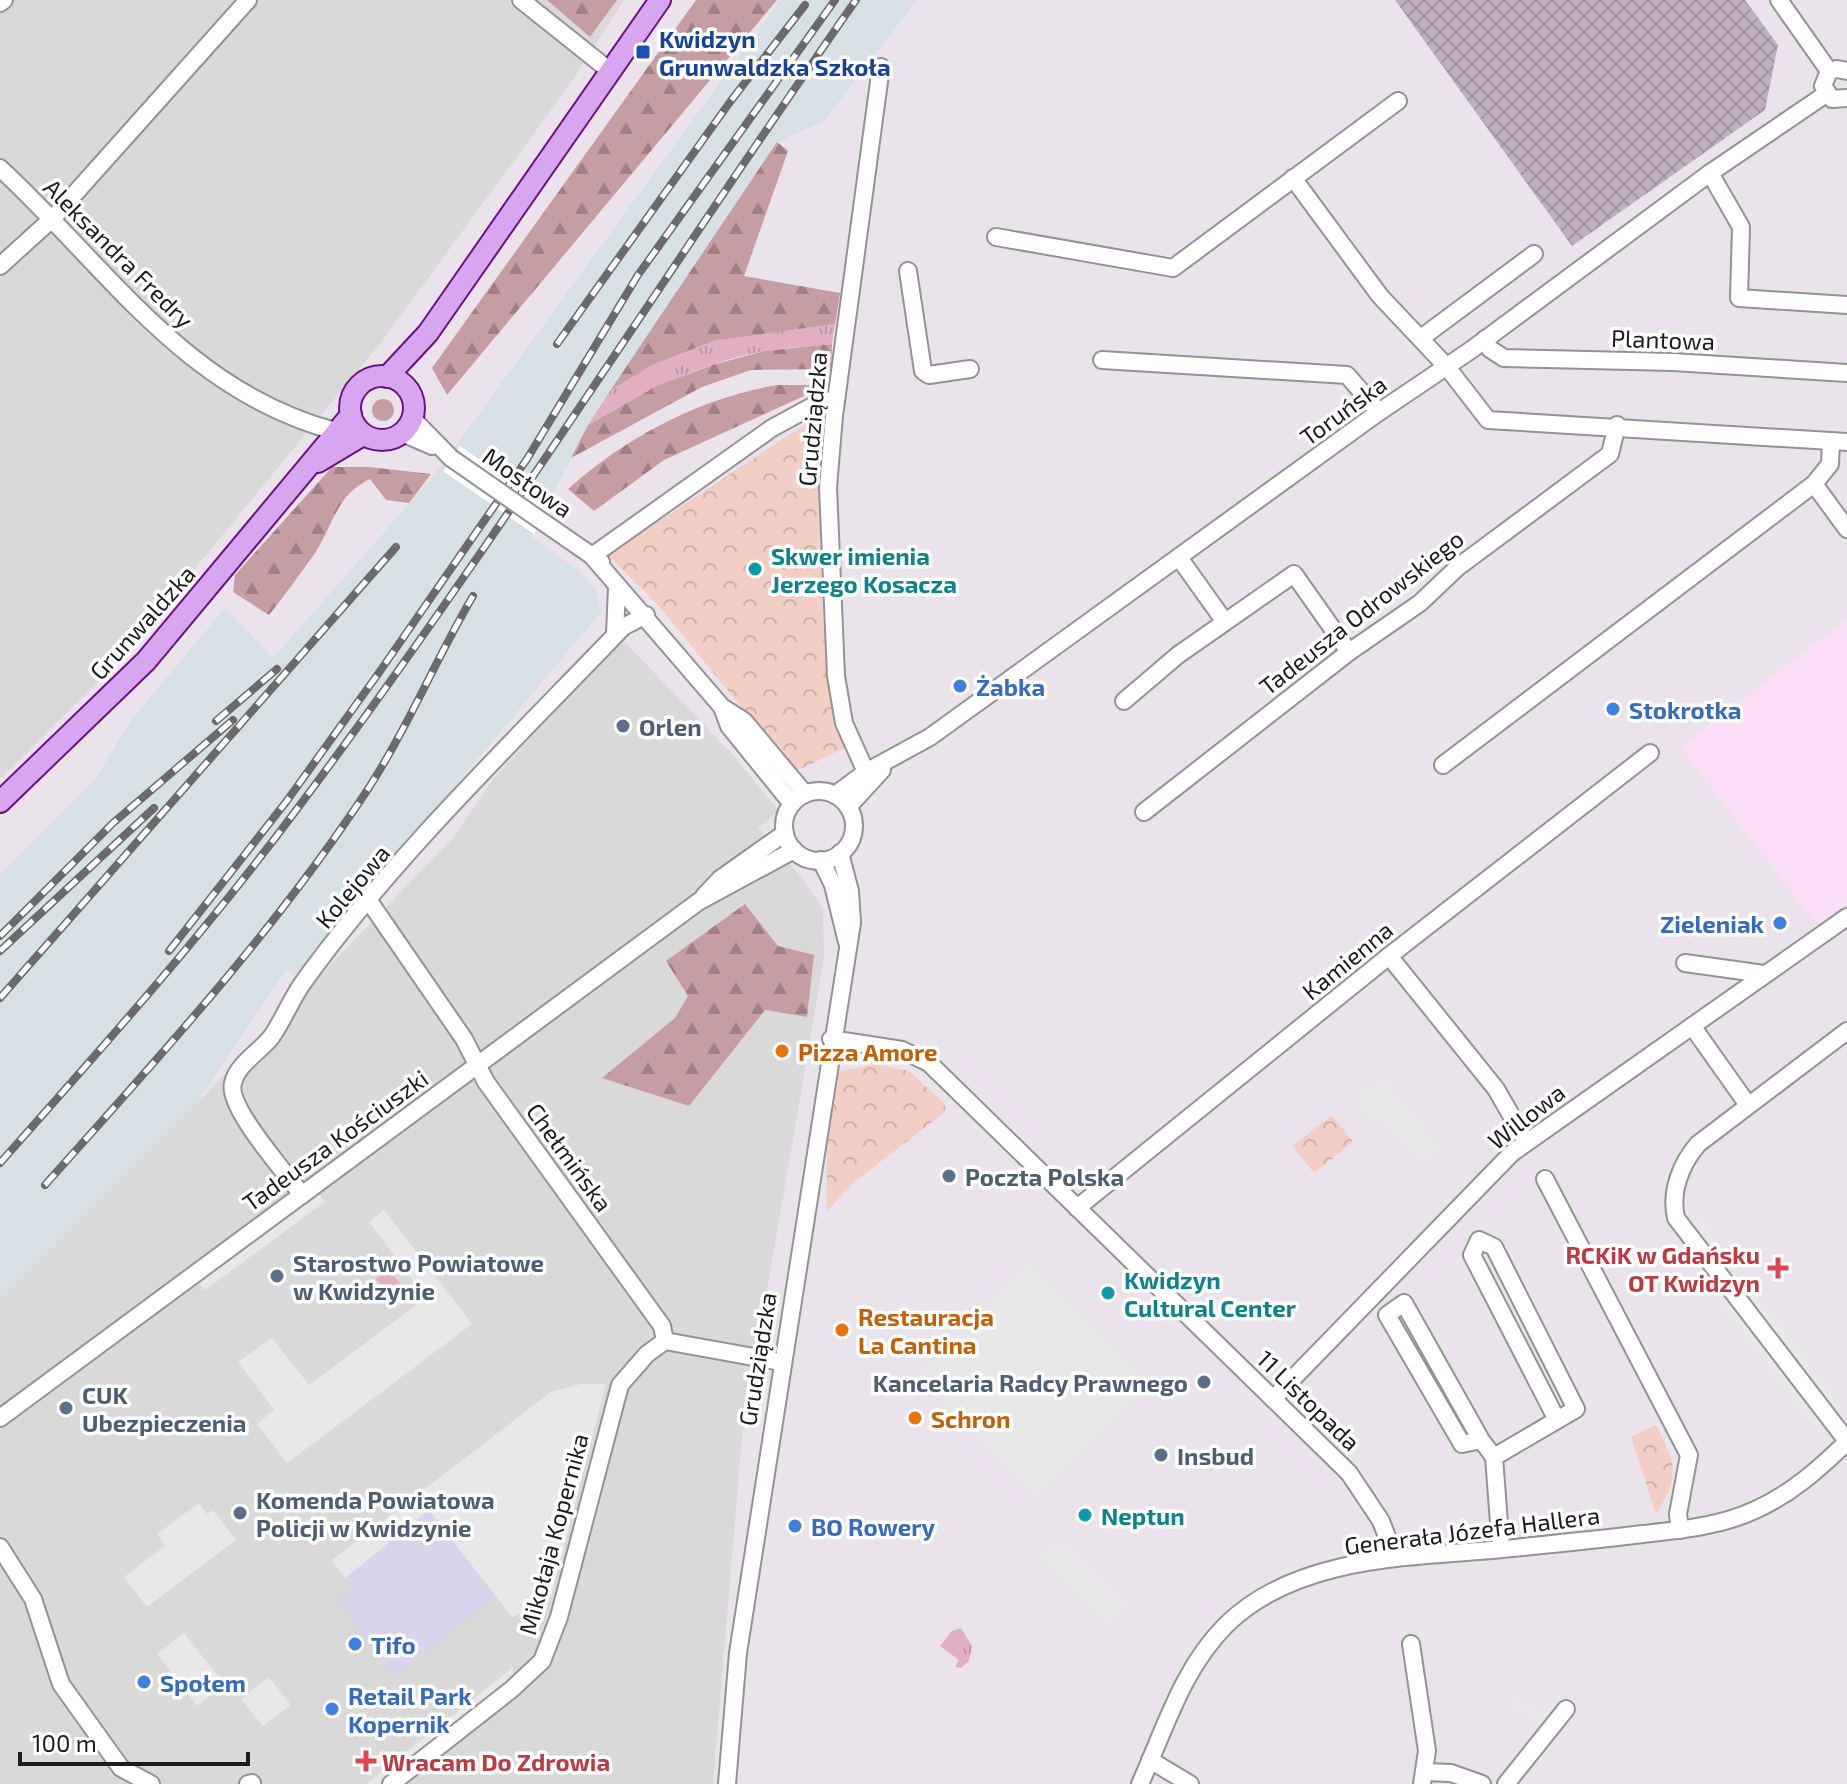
<svg xmlns="http://www.w3.org/2000/svg" width="1847" height="1784" font-family="'Exo 2',sans-serif">
<style>
.residential{fill:#dad9da}
.commercial{fill:#d8d4ec}
.industrial{fill:#d6e0e5}
.education{fill:#fbdef7}
.construction{fill:url(#construction-cross-hatch)}
.grass{fill:url(#grass-tufts)}
.forest{fill:url(#forest-firs)}
.park{fill:url(#park-crowns)}
.parking{fill:#e8e8e8}
.pier{fill:#fff}
.lines{fill:none;stroke-linecap:round;stroke-linejoin:round}
.minor-casing{stroke:#939393;stroke-width:20}
.major-casing{stroke:#6b1283;stroke-width:24}
.minor{stroke:#fff;stroke-width:16}
.major{stroke:#d9a5f0;stroke-width:20}
.rail-casing{stroke:#6a6a6a;stroke-width:8}
.rail{stroke:#fff;stroke-width:5;stroke-dasharray:15;stroke-linecap:butt}
.minor-bridge-casing{stroke:#939393;stroke-width:20;stroke-linecap:butt}
.minor-bridge{stroke:#fff;stroke-width:16}
.transit-dot{fill:#1a4fb4;stroke:#fff;stroke-width:3}
.culture-dot{fill:#0f9aa8;stroke:#fff;stroke-width:3}
.shop-dot{fill:#3f7fe0;stroke:#fff;stroke-width:3}
.service-dot{fill:#5c6f8a;stroke:#fff;stroke-width:3}
.food-dot{fill:#e8710a;stroke:#fff;stroke-width:3}
.health-dot{fill:#e0444e;stroke:#fff;stroke-width:3}
.labels{text-anchor:middle;dominant-baseline:central;stroke-width:7;stroke-linejoin:round;paint-order:stroke}
.transit-label{font-size:24px;font-weight:bold;fill:#164399;stroke:#fff;text-anchor:start}
.street-label{font-size:24px;fill:#1c1c1c;stroke:#fff}
.culture-label{font-size:24px;font-weight:bold;fill:#0d838f;stroke:#fff;text-anchor:start}
.shop-label{font-size:24px;font-weight:bold;fill:#366cbe;stroke:#fff;text-anchor:start}
.service-label{font-size:24px;font-weight:bold;fill:#4e5e75;stroke:#fff;text-anchor:start}
.food-label{font-size:24px;font-weight:bold;fill:#c56008;stroke:#fff;text-anchor:start}
.health-label{font-size:24px;font-weight:bold;fill:#be3a42;stroke:#fff;text-anchor:end}
</style>
<defs>
<pattern id="construction-cross-hatch" width="8" height="8" patternUnits="userSpaceOnUse" patternTransform="scale(2)"><rect width="8" height="8" fill="#c0b0be"/><path d="M0 0l8 8M0 8l8-8" fill="none" stroke="#a497a3"/></pattern>
<pattern id="grass-tufts" width="24" height="20" patternUnits="userSpaceOnUse" patternTransform="scale(2)"><rect width="24" height="20" fill="#e1afc1"/><path d="M3 7l-1-3M5 7V3M7 7l1-3M15 17l-1-3M17 17v-4M19 17l1-3" fill="none" stroke="#c096a5"/></pattern>
<pattern id="forest-firs" width="22" height="20" patternUnits="userSpaceOnUse" patternTransform="scale(2)"><rect width="22" height="20" fill="#c79da4"/><path d="M5 1l3.5 6h-7zM16 11l3.5 6h-7z" fill="#a17f85"/></pattern>
<pattern id="park-crowns" width="20" height="18" patternUnits="userSpaceOnUse" patternTransform="scale(2)"><rect width="20" height="18" fill="#f2cec5"/><path d="M2 6a3 3 0 1 1 6 0M12 15a3 3 0 1 1 6 0" fill="none" stroke="#cfb0a9"/></pattern>
</defs>
<rect width="100%" height="100%" fill="#eae3ec"/>
<g class="residential">
<path d="M0,0H624L573,80L383,340L119,661L0,779Z"/>
<path d="M622,639L734,756L779,811L758,828L802,878L823,909L824,958L742,1437L713,1784H0V1299L196,1104L453,838L494,778Z"/>
</g>
<path class="commercial" d="M429,1510L497,1594L396,1675L337,1601L353,1588L345,1578Z"/>
<path class="industrial" d="M780,0H917L824,121L777,142L588,425L531,537L577,569L596,589L601,612L296,975L286,970L196,1104L0,1299V874L94,781L132,719L225,608L273,658L433,477Z"/>
<path class="education" d="M1847,619V904L1817,925L1680,747Z"/>
<path class="construction" d="M1395,0H1745L1778,45L1765,110L1572,246Z"/>
<g class="grass">
<path d="M835,324L832,344C810,347 787,347 765,351C700,362 644,393 588,425L610,391L650,366L713,341Z"/>
<path d="M389,1269L402,1286L389,1296L376,1279Z"/>
<path d="M961,1628L972,1646L969,1661L961,1668L955,1667L959,1660L940,1646L952,1631Z"/>
</g>
<g class="forest">
<path d="M547,0H617L590,37Z"/>
<path d="M696,0H777L447,395L432,368Z"/>
<path d="M777,142L788,151L744,276L840,293L835,324L713,341L650,366L610,391Z"/>
<path d="M832,344L831,369L751,370L702,387L571,458L588,425L657,386L712,365L764,351Z"/>
<path d="M777,385H828L664,460L594,511L568,489C626,437 700,398 777,385Z"/>
<circle cx="383" cy="410" r="11"/>
<path d="M332,467H369L431,474L409,503L386,500L370,479C336,495 334,524 315,553C300,574 285,595 269,615L233,592L235,575Z"/>
<path d="M745,904L778,946L814,955L807,1017L765,1010L689,1106L602,1078L675,1018L688,996L666,961Z"/>
</g>
<g class="park">
<path d="M807,423L823,436C820,529 815,660 846,747L801,769H792L658,605L608,555Z"/>
<path d="M874,1064L909,1071L945,1104L946,1111L853,1183L827,1211V1138L838,1072Z"/>
<path d="M1332,1115L1353,1142L1314,1173L1292,1146Z"/>
<path d="M1656,1425C1676,1464 1681,1475 1656,1514L1631,1437Z"/>
</g>
<g class="parking">
<path d="M1383,1077L1440,1149L1420,1165L1382,1117L1374,1123L1355,1099Z"/>
<path d="M317,1191L325,1202L205,1290L197,1280Z"/>
<path d="M384,1210L472,1324L287,1463L257,1424L274,1410L238,1362L272,1338L309,1385L426,1298L369,1222Z"/>
<path d="M1700,1218L1842,1406L1814,1429L1717,1298L1730,1283L1686,1229Z"/>
<path d="M1027,1264L1149,1383L1039,1496L917,1377Z"/>
<path d="M581,1384H606L551,1597L512,1617L429,1510L345,1578L332,1560L551,1392Z"/>
<path d="M199,1503L207,1514L213,1510L236,1540L147,1607L124,1577L165,1546L157,1534Z"/>
<path d="M1058,1538L1126,1605L1108,1623L1040,1556Z"/>
<path d="M184,1633L225,1685L197,1706L157,1654Z"/>
<path d="M513,1667V1681L383,1784H366Z"/>
<path d="M269,1677L291,1705L263,1726L241,1699Z"/>
<path d="M1517,1695L1538,1712L1531,1721L1513,1706Z"/>
<path d="M1550,1703L1558,1710L1536,1737L1528,1730Z"/>
</g>
<path class="pier" d="M460,446L551,510L534,534L443,471Z"/>
<g class="lines">
<g class="minor-casing">
<g id="minor">
<path d="M521,0L610,71"/>
<path d="M1779,0L1829,71"/>
<path d="M0,3L4,0"/>
<path d="M1847,71L1837,69L1829,71L1823,86L1832,99L1847,98"/>
<path d="M0,168C108,268 185,391 335,431"/>
<path d="M1710,173L1741,227L1739,298L1847,305"/>
<path d="M1293,178L1380,296L1447,367L1488,420L1847,442"/>
<path d="M996,237L1173,268L1398,101"/>
<path d="M0,266L53,218L248,0"/>
<path d="M908,271L923,371L929,375L970,369"/>
<path d="M1421,338L1534,254"/>
<path d="M1485,339L1490,349L1504,358L1673,362L1847,373"/>
<path d="M1102,360L1347,375L1379,412"/>
<path d="M412,418L451,458"/>
<path d="M402,433L432,446"/>
<path d="M1814,484L1847,529"/>
<path d="M543,522L601,562"/>
<path d="M592,556L722,707L744,721L805,794"/>
<path d="M592,556L772,428L818,403L836,399"/>
<path d="M1180,559L1225,622"/>
<path d="M615,635L617,587"/>
<path d="M1124,701L1178,655L1294,574L1349,652"/>
<path d="M722,707L729,726L792,804"/>
<path d="M1443,765L1814,484L1830,464L1831,441"/>
<path d="M866,772L844,723L836,676L828,487L834,416L881,67"/>
<circle cx="819" cy="826" r="35"/>
<path d="M835,795L866,772L930,737L1379,412L1471,350L1710,173L1826,94"/>
<path d="M848,807L882,770"/>
<path d="M1144,812L1349,652L1420,603L1458,567L1610,454L1617,425"/>
<path d="M821,860L833,885L847,942"/>
<path d="M704,896L720,879L785,833"/>
<path d="M369,901L464,1039L486,1082L662,1326L665,1341"/>
<path d="M1389,956L1496,1089L1526,1141"/>
<path d="M1685,963L1764,974"/>
<path d="M1692,1026L1748,1105"/>
<path d="M1847,1031L1698,1144C1681,1164 1670,1191 1676,1218L1847,1441"/>
<path d="M831,1039L902,1050L929,1063L1349,1473L1381,1521L1395,1558"/>
<path d="M1545,1179L1689,1455L1678,1514L1680,1530"/>
<path d="M302,1195C287,1174 226,1107 233,1083C237,1064 261,1051 272,1036C283,1020 291,1000 302,984C392,858 516,739 623,627L646,615"/>
<path d="M1077,1208L1389,956L1650,753"/>
<path d="M665,1341L781,1362"/>
<path d="M1273,1399L1512,1153L1847,917"/>
<path d="M0,1418L698,902L794,850"/>
<path d="M1481,1440L1462,1444L1387,1315L1404,1303L1481,1440L1494,1457L1501,1549"/>
<path d="M1494,1457L1576,1409L1494,1247L1479,1240L1472,1255L1557,1420"/>
<path d="M0,1547L33,1599L61,1684L121,1768L151,1784"/>
<path d="M1411,1644L1427,1751L1422,1784"/>
<path d="M1150,1760L1190,1784"/>
<path d="M1424,1772L1451,1773L1482,1784"/>
<path d="M248,1784L252,1783"/>
<path d="M391,1784L512,1689L542,1661L559,1617L620,1385L647,1354L665,1341"/>
<path d="M727,1784L738,1653L852,923L850,891L840,853"/>
<path d="M1140,1784C1165,1729 1182,1669 1226,1625C1294,1558 1403,1557 1493,1550C1543,1545 1593,1540 1643,1534C1680,1530 1721,1526 1755,1510C1791,1494 1819,1469 1847,1442"/>
<path d="M1506,1784L1566,1709"/>
</g>
</g>
<g class="major-casing">
<g id="major">
<circle cx="382" cy="408" r="32"/>
<path d="M387,377L428,333L660,0"/>
<path d="M318,462L363,435"/>
<path d="M0,802L146,661L351,415"/>
</g>
</g>
<use href="#minor" class="minor"/>
<use href="#major" class="major"/>
<g class="rail-casing">
<g id="rail">
<path d="M557,344L730,102L805,5"/>
<path d="M216,721L277,669"/>
<path d="M0,936L113,823L233,720"/>
<path d="M0,951L154,808"/>
<path d="M169,951L286,802L378,674L527,459L638,275L835,0"/>
<path d="M0,998L396,547"/>
<path d="M0,1163C101,1049 203,935 294,813C492,550 667,270 856,0"/>
<path d="M45,1185C158,1058 275,931 368,789C408,727 436,659 473,596"/>
</g>
</g>
<use href="#rail" class="rail"/>
<g class="minor-bridge-casing">
<path id="minor-bridge" d="M451,458L543,522"/>
</g>
<use href="#minor-bridge" class="minor-bridge"/>
</g>
<rect class="transit-dot" x="635" y="44" width="16" height="16" rx="4"/>
<g class="culture-dot">
<circle cx="755" cy="569" r="8"/>
<circle cx="1108" cy="1293" r="8"/>
<circle cx="1085" cy="1515" r="8"/>
</g>
<g class="shop-dot">
<circle cx="960" cy="686" r="8"/>
<circle cx="1613" cy="709" r="8"/>
<circle cx="1780" cy="923" r="8"/>
<circle cx="795" cy="1526" r="8"/>
<circle cx="355" cy="1644" r="8"/>
<circle cx="144" cy="1682" r="8"/>
<circle cx="332" cy="1709" r="8"/>
</g>
<g class="service-dot">
<circle cx="623" cy="726" r="8"/>
<circle cx="949" cy="1176" r="8"/>
<circle cx="277" cy="1276" r="8"/>
<circle cx="1204" cy="1382" r="8"/>
<circle cx="66" cy="1408" r="8"/>
<circle cx="1161" cy="1455" r="8"/>
<circle cx="240" cy="1513" r="8"/>
</g>
<g class="food-dot">
<circle cx="782" cy="1051" r="8"/>
<circle cx="842" cy="1330" r="8"/>
<circle cx="915" cy="1418" r="8"/>
</g>
<g class="health-dot">
<path d="M1774 1256h8v8h8v8h-8v8h-8v-8h-8v-8h8z"/>
<path d="M362 1749h8v8h8v8h-8v8h-8v-8h-8v-8h8z"/>
</g>
<g class="labels">
<g class="transit-label">
<text x="659" y="38">Kwidzyn<tspan x="659" dy="28">Grunwaldzka Szkoła</tspan></text>
</g>
<g class="street-label">
<text transform="translate(119 253) rotate(45)">Aleksandra Fredry</text>
<text transform="translate(1663 339) rotate(2)">Plantowa</text>
<text transform="translate(1343 410) rotate(-36)">Toruńska</text>
<text transform="translate(812 419) rotate(-85)">Grudziądzka</text>
<text transform="translate(528 482) rotate(35)">Mostowa</text>
<text transform="translate(1361 612) rotate(-38)">Tadeusza Odrowskiego</text>
<text transform="translate(142 622) rotate(-48)">Grunwaldzka</text>
<text transform="translate(352 886) rotate(-50)">Kolejowa</text>
<text transform="translate(1347 960) rotate(-39)">Kamienna</text>
<text transform="translate(1526 1116) rotate(-38)">Willowa</text>
<text transform="translate(335 1140) rotate(-36)">Tadeusza Kościuszki</text>
<text transform="translate(570 1157) rotate(54)">Chełmińska</text>
<text transform="translate(757 1359) rotate(-81)">Grudziądzka</text>
<text transform="translate(1309 1400) rotate(44)">11 Listopada</text>
<text transform="translate(1472 1530) rotate(-7)">Generała Józefa Hallera</text>
<text transform="translate(553 1534) rotate(-75)">Mikołaja Kopernika</text>
</g>
<g class="culture-label">
<text x="771" y="555">Skwer imienia<tspan x="771" dy="28">Jerzego Kosacza</tspan></text>
<text x="1124" y="1279">Kwidzyn<tspan x="1124" dy="28">Cultural Center</tspan></text>
<text x="1101" y="1515">Neptun</text>
</g>
<g class="shop-label">
<text x="976" y="686">Żabka</text>
<text x="1629" y="709">Stokrotka</text>
<text x="1764" y="923" text-anchor="end">Zieleniak</text>
<text x="811" y="1526">BO Rowery</text>
<text x="371" y="1644">Tifo</text>
<text x="160" y="1682">Społem</text>
<text x="348" y="1695">Retail Park<tspan x="348" dy="28">Kopernik</tspan></text>
</g>
<g class="service-label">
<text x="639" y="726">Orlen</text>
<text x="965" y="1176">Poczta Polska</text>
<text x="293" y="1262">Starostwo Powiatowe<tspan x="293" dy="28">w Kwidzynie</tspan></text>
<text x="1188" y="1382" text-anchor="end">Kancelaria Radcy Prawnego</text>
<text x="82" y="1394">CUK<tspan x="82" dy="28">Ubezpieczenia</tspan></text>
<text x="1177" y="1455">Insbud</text>
<text x="256" y="1499">Komenda Powiatowa<tspan x="256" dy="28">Policji w Kwidzynie</tspan></text>
</g>
<g class="food-label">
<text x="798" y="1051">Pizza Amore</text>
<text x="858" y="1316">Restauracja<tspan x="858" dy="28">La Cantina</tspan></text>
<text x="931" y="1418">Schron</text>
</g>
<g class="health-label">
<text x="1760" y="1254">RCKiK w Gdańsku<tspan x="1760" dy="28">OT Kwidzyn</tspan></text>
<text x="382" y="1761" text-anchor="start">Wracam Do Zdrowia</text>
</g>
</g>
<path d="M20 1752v12h228v-12" fill="none" stroke="#1c1c1c" stroke-width="4"/>
<text x="32" y="1752" font-size="24" fill="#1c1c1c" stroke="#ffffff" stroke-width="6" paint-order="stroke">100 m</text>
</svg>
